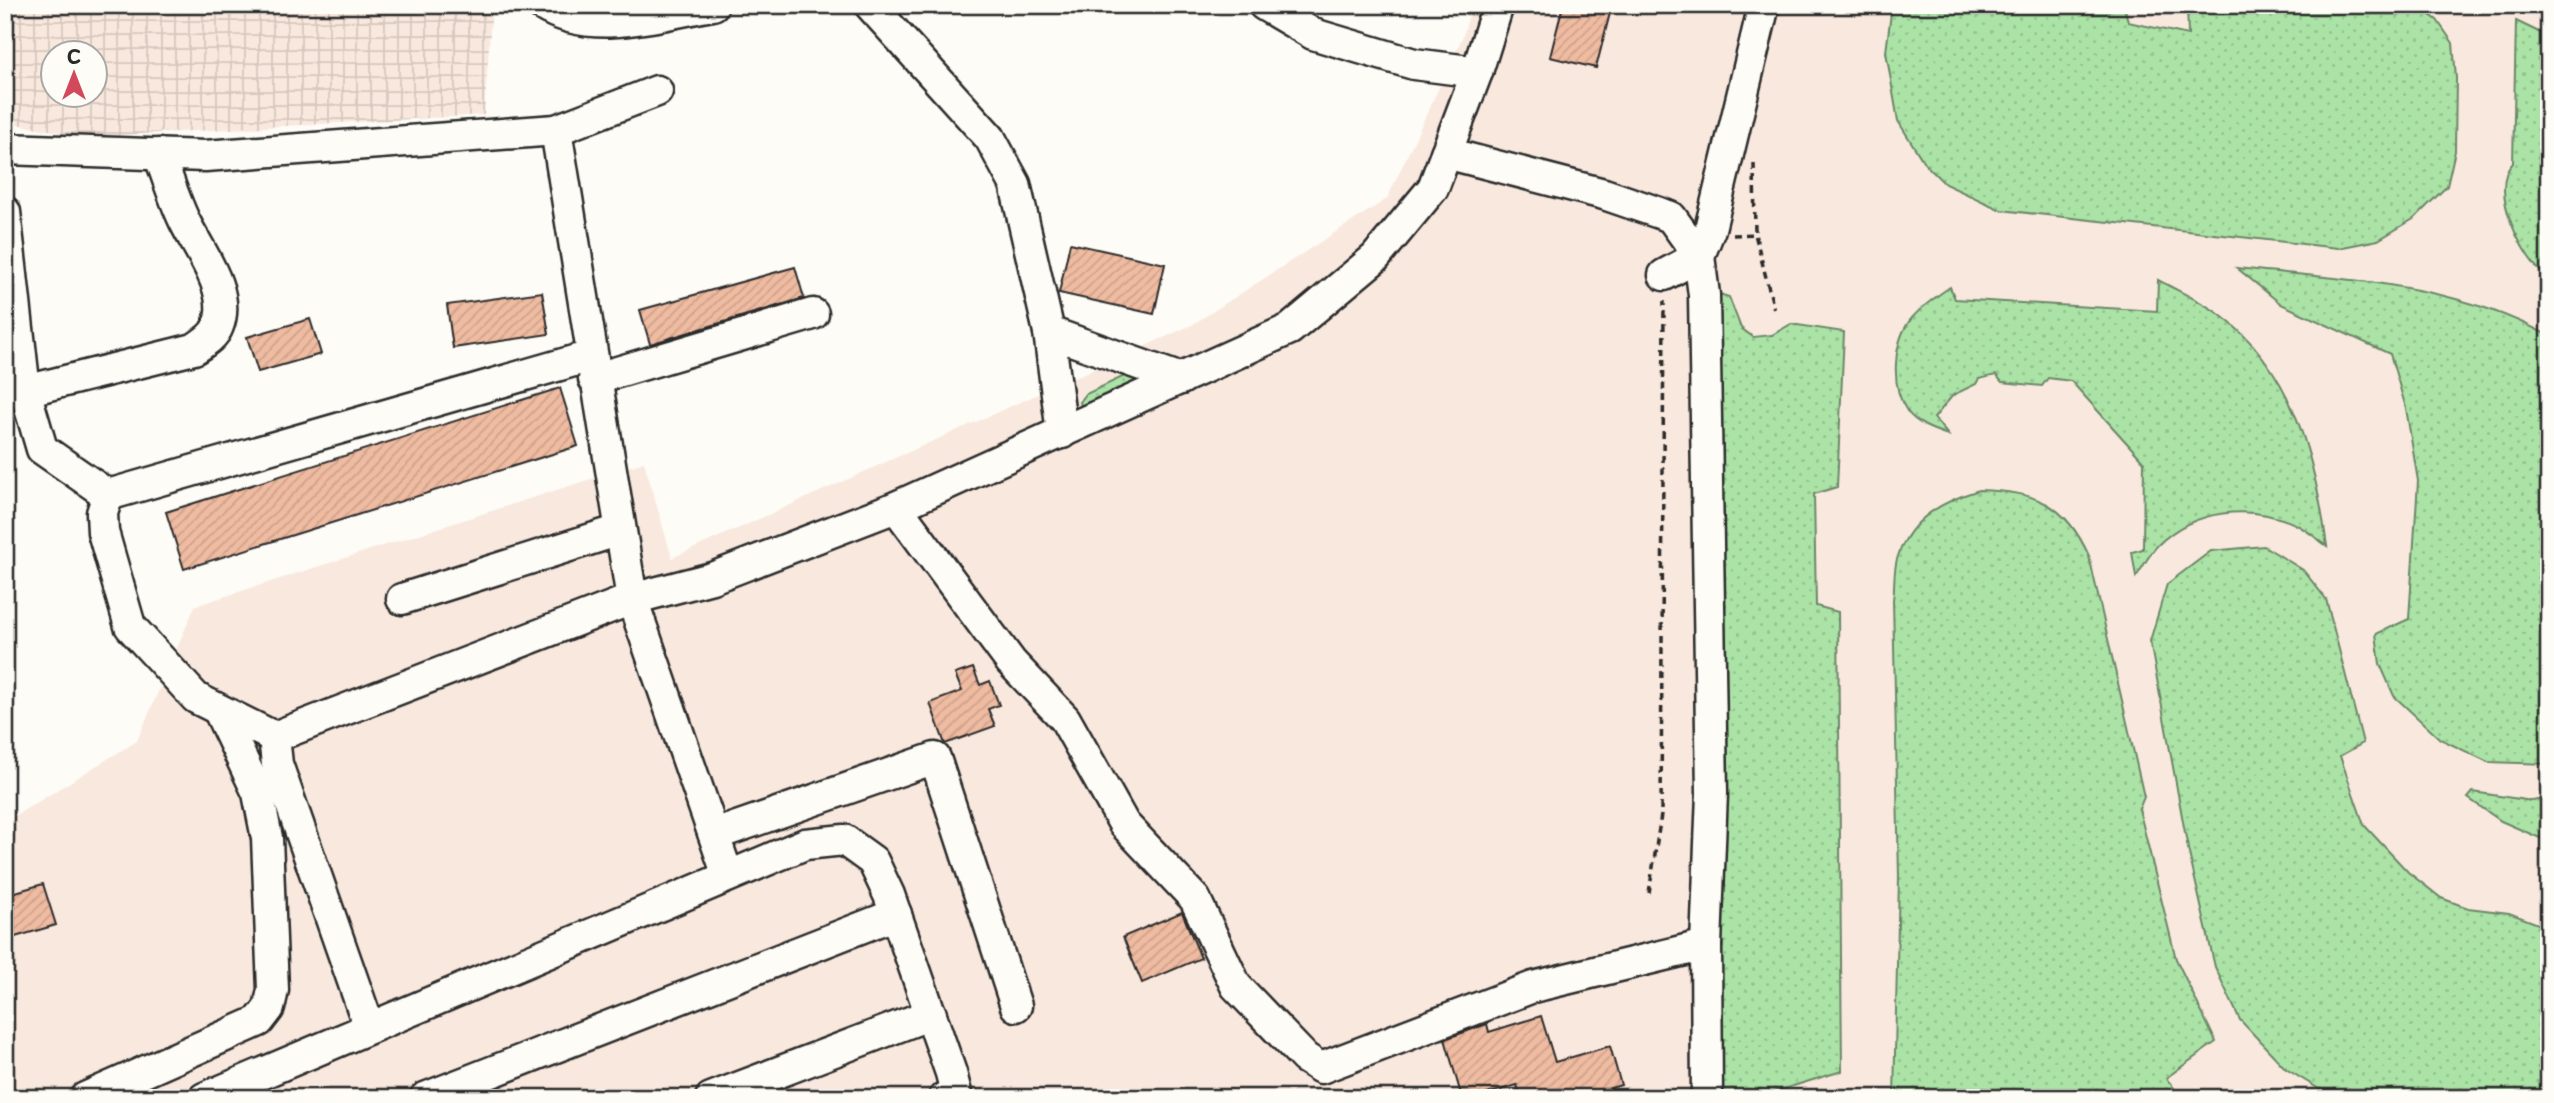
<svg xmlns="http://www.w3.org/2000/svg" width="2554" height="1103" font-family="'Playpen Sans',sans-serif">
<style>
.built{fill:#f9e8dd}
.industrial{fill:url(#industrial-grid);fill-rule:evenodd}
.grass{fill:url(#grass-dots);stroke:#6b8768;stroke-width:2}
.building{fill:url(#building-hatch);stroke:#2b2b2b;stroke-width:2}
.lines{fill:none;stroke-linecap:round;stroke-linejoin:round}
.minor-casing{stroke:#2b2b2b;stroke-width:35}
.path{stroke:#2b2b2b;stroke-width:3.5;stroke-dasharray:7 5;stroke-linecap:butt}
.minor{stroke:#fdfcf7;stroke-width:30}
</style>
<defs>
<pattern id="industrial-grid" width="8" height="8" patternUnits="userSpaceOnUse" patternTransform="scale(1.75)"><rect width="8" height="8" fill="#f9e8dd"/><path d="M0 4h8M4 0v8" fill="none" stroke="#d6c7be"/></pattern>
<pattern id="grass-dots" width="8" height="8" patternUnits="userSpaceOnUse" patternTransform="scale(1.75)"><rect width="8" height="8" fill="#abe3a6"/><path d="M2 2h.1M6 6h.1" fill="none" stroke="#93c38f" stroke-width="1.8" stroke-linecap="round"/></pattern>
<pattern id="building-hatch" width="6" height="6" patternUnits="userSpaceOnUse" patternTransform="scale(1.75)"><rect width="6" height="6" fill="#efbba1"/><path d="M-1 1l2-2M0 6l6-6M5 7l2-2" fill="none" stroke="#cda18b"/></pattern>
</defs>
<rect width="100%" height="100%" fill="#fdfcf7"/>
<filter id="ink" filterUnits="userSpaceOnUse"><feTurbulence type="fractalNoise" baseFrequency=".0143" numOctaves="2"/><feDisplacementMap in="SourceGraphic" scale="14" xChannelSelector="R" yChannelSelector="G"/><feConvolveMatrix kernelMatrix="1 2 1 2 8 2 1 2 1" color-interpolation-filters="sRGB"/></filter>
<g filter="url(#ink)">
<path class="built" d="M1472,5H2549V1098H5V822L137,741L195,606L644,462L672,558L1192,325L1387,199L1463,36Z"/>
<path class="industrial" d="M5,5H492L484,115L85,137L5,122ZM52,52H94V94H52Z"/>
<g class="grass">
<path d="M1892,5H2124L2128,22L2188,35L2187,5L2220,14L2275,5H2416L2437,20L2453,43L2456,78L2455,151L2447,186L2415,218L2378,240L2338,248L2001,210L1945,184L1925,164L1898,121L1886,52Z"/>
<path d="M2516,21L2543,34L2544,202L2549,218V279C2523,261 2487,188 2513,163Z"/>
<path d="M2237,268C2345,280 2451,282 2549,336V764L2488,762L2440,739L2394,696L2380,664L2376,634L2409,619L2418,481L2406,408L2390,354L2281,304Z"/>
<path d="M2158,280C2178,291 2201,301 2219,314C2294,369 2315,460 2327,546C2317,539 2306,529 2295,524C2249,504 2194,509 2158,545C2149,554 2143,567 2136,577L2132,552L2143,549L2144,462L2071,381L2048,378L2042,386L2002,382L1996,375L1979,379L1976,384L1953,395L1934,418L1948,435C1933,430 1916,424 1907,411C1890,386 1893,340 1912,318C1922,306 1937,296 1950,287L1955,299L2157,311Z"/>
<path d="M1716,293L1729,297L1741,328L1753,337L1772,335L1791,324L1844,332L1837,487L1814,494L1816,606L1838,612L1842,1071L1754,1098H1715Z"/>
<path d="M1131,373L1139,376L1141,382L1082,409L1080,402L1086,394Z"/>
<path d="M1979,490C2035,492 2065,502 2089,556L2144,797L2139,809L2176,959L2216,1042L2166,1078L2182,1098H1894L1899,877L1893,600C1895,586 1893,569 1898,556C1911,518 1943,501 1979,490Z"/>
<path d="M2264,546L2303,570L2326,599L2363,743L2340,756L2364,825L2408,872L2441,898L2468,908L2509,913L2549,928V1098H2334L2286,1069L2240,1020L2215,967L2188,849L2150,641L2167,584L2211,551Z"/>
<path d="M2473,792L2532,801L2549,798V842L2501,821L2468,798Z"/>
</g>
<g class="building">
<path d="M1563,5H1612L1596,68L1550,57Z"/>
<path d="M1070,243L1165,264L1154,314L1059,293Z"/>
<path d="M795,267L804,298L650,344L640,310Z"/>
<path d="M542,292L549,334L453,348L447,305Z"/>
<path d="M310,319L321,354L258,372L247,337Z"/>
<path d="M560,388L578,446L184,569L166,512Z"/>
<path d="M973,668L980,685L990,681L999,705L988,709L995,726L945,744L930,703L962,691L955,674Z"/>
<path d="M43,884L56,925L5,940V895Z"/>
<path d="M1182,912L1201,958L1142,983L1123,937Z"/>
<path d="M1541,1016L1555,1062L1610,1046L1621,1085L1577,1098H1521L1517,1085L1474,1098H1462L1445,1039L1487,1024L1489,1032Z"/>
</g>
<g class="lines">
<g class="minor-casing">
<g id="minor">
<path d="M542,5C592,37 658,14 713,5"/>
<path d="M870,5L990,138L1015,184L1049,332L1062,433"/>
<path d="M1264,5L1313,34L1414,64L1477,72L1498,5"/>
<path d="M556,130L632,599L728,876"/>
<path d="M5,149L205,156L556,130L657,91"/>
<path d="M1446,153L1604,194L1671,217L1699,256L1664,275"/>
<path d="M5,212L25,391L42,449L108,495"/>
<path d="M1049,332L1181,379"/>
<path d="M594,379L813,314"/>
<path d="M25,391L194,349C203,343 214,337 218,326C232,291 198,250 184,220C174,199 167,176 159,154"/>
<path d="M896,507L1011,662L1065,719L1124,824L1195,899L1236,986L1305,1058L1321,1068L1533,987L1706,945"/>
<path d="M402,599L620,530"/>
<path d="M274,737L196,698L130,626L103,532L102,513L108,495L591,356"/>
<path d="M714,835L935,758L1016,1006"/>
<path d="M369,1027L277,764L274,737L632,599L712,578L896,507L1290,329L1375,258L1433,188L1477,72"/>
<path d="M85,1098L259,1021L269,1008L273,990L267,838L258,793L219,711"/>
<path d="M204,1098L805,844L844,840L873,861L889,895L951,1073L956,1093L944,1098"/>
<path d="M425,1098L896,914"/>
<path d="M711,1098L931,1014"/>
<path d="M1707,1098L1706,945L1712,793L1704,295L1699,256L1710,229L1764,5"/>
</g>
</g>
<g class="path">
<path d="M2538,5L2540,8L2544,5"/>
<path d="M1754,164L1755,234L1774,309"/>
<path d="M1733,235L1755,234"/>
<path d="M1649,893L1661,815L1664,301"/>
</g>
<use href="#minor" class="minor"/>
</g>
</g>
<rect width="2554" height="1103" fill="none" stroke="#fdfcf7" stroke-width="28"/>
<rect x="14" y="14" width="2526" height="1075" fill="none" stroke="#2b2b2b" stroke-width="2.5" filter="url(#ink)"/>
<g transform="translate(74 74)"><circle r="33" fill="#fdfcf7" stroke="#a9a8a5" stroke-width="2"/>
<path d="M0-5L12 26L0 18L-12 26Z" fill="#d1495b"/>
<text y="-10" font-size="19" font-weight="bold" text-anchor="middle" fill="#2b2b2b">С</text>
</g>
</svg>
